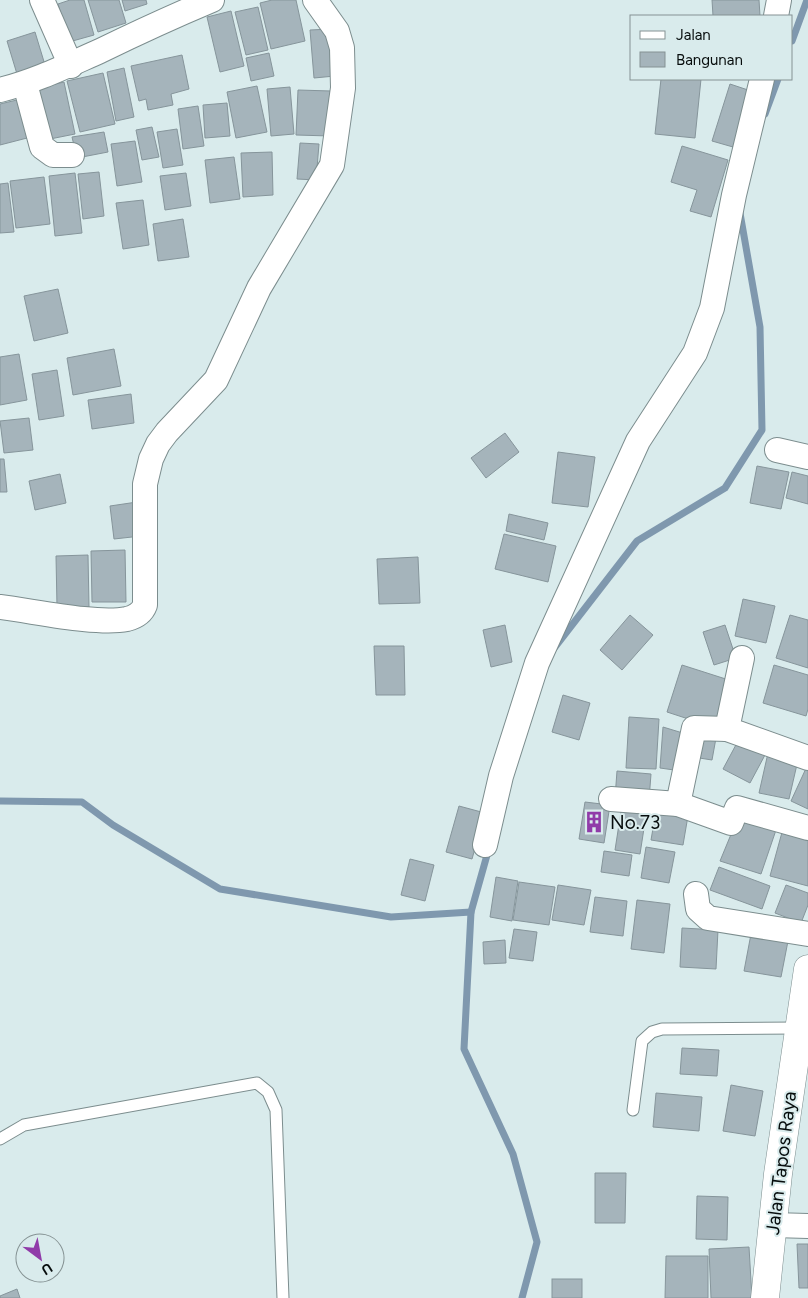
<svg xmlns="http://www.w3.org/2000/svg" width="808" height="1298" font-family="Figtree,sans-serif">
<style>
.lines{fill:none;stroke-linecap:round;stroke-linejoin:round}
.stream{stroke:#7f98ae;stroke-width:7}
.building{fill:#a5b4bb;stroke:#86959b}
.lane-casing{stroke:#7c8d8e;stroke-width:13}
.street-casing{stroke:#7c8d8e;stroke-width:26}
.secondary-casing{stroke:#7c8d8e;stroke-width:29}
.lane{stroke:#fff;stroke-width:11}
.street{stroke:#fff;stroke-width:24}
.secondary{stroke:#fff;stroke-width:28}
.labels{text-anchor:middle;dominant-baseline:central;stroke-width:4;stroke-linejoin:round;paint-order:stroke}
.poi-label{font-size:19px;fill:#070d0d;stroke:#d9ebec;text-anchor:start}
.street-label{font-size:19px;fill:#070d0d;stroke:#d9ebec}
</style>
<rect width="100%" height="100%" fill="#d9ebec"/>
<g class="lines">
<g class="stream">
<path d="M792,41L807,0"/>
<path d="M765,114L778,79"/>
<path d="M555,647L637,541L725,488L762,430L760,327L740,213"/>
<path d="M0,801L82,802L113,825L220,889L391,917L471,912"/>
<path d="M489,848L471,912L464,1049L513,1154L537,1242L522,1298"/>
</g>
</g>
<g class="building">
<path d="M70,0H84L94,35L69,42L58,4Z"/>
<path d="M88,0H119L126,23L98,32Z"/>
<path d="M122,0H146L147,4L125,11Z"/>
<path d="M272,0H296L305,41L271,49L260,3Z"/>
<path d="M712,0H759L760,16H713Z"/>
<path d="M258,7L268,50L246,55L235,12Z"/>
<path d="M231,11L244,66L220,72L207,17Z"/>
<path d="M331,29L335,76L314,78L310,30Z"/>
<path d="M35,32L45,65L17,74L7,41Z"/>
<path d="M269,53L274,76L251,81L246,58Z"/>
<path d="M182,55L189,89L171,94L173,105L148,110L146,99L139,101L131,66Z"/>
<path d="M124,68L134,117L116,121L107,72Z"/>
<path d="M103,73L115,124L80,132L67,81Z"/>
<path d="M661,79H701L695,138L655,134Z"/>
<path d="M64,82L75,134L45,140L35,89Z"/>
<path d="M730,84L751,91L733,147L712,141Z"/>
<path d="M257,86L267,132L236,138L227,92Z"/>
<path d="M290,87L294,134L271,136L267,89Z"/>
<path d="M298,90L331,91L330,136L296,135Z"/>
<path d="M21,99L31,137L0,145V104Z"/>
<path d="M227,103L230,136L205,138L203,105Z"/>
<path d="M198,106L204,146L183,149L178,109Z"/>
<path d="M152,127L159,157L142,160L136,130Z"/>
<path d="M177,129L183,165L163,168L157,132Z"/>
<path d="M104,132L108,152L77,158L72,137Z"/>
<path d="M135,141L142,182L117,186L111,144Z"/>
<path d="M300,143L319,144L316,180L297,179Z"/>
<path d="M682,146L728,160L711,217L690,211L697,190L671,182Z"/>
<path d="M272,152L273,195L243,197L241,153Z"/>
<path d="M234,157L240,199L210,203L205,160Z"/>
<path d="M99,172L104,216L83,219L78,174Z"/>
<path d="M75,173L82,233L55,236L49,176Z"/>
<path d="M186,173L191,206L165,210L160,176Z"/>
<path d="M44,177L50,224L16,228L10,181Z"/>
<path d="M8,183L14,232L0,233V184Z"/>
<path d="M143,200L149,245L123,249L116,203Z"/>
<path d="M183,219L189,257L158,261L153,224Z"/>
<path d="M58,289L68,333L34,341L24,296Z"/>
<path d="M114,349L121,386L73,395L67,358Z"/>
<path d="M19,354L27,400L0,405V357Z"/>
<path d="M57,370L64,416L39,420L32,374Z"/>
<path d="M131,394L134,423L92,429L88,400Z"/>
<path d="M29,418L33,450L4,453L0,421Z"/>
<path d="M505,433L519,452L486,478L471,458Z"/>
<path d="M558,452L595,457L588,507L552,503Z"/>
<path d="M0,459H4L7,492H0Z"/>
<path d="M757,466L789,472L781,509L750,503Z"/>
<path d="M792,472L808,476V504L786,498Z"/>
<path d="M60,474L66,503L35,510L29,481Z"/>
<path d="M137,502L141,536L114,539L110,506Z"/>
<path d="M509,514L548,523L544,540L506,531Z"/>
<path d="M504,534L556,546L548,582L495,569Z"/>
<path d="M125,550L126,602H92L91,551Z"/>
<path d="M88,555L89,607H57L56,556Z"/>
<path d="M418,557L420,603L379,604L377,559Z"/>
<path d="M743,599L775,606L766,643L735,636Z"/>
<path d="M630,615L653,635L622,670L600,650Z"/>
<path d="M790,615L808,620V668L776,658Z"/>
<path d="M505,625L512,662L491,667L483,630Z"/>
<path d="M725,625L736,658L714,665L703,632Z"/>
<path d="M374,646H404L405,695H376Z"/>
<path d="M682,665L732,681L716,728L667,712Z"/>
<path d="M774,665L808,675V709L806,716L763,703Z"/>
<path d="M563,695L590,703L579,740L552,732Z"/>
<path d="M629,717L659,719L656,769L626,768Z"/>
<path d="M663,727L686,734L681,771L660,768Z"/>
<path d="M695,734L716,738L712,760L693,757Z"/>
<path d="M738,741L765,755L750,783L723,769Z"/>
<path d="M768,753L798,760L789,799L759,793Z"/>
<path d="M808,764V809L791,801Z"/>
<path d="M617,771L651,774L649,800L615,798Z"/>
<path d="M585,802L610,805L604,843L579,839Z"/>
<path d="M622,805L647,809L640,854L615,850Z"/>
<path d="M657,805L689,810L683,845L651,840Z"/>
<path d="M459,806L485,813L472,859L446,852Z"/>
<path d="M739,815L776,830L761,874L720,861Z"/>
<path d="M784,825L808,831V886L770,876Z"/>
<path d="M646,847L675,852L669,883L641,878Z"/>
<path d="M604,851L632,855L629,876L601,872Z"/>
<path d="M410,859L434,865L425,901L401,895Z"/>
<path d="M719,867L770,886L762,909L710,890Z"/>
<path d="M496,877L518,881L512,921L490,917Z"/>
<path d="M519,882L555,887L549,925L513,920Z"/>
<path d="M558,885L591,890L584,925L552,920Z"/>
<path d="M786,885L808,893V905L801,923L775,913Z"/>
<path d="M595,897L627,901L623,936L590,932Z"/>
<path d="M637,900L670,904L664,953L631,949Z"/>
<path d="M682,928L718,930L716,969L680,967Z"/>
<path d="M514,929L537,932L533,961L509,958Z"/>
<path d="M751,934L788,941L781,977L744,971Z"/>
<path d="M505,940L506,963L484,964L483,942Z"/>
<path d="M682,1048L719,1050L717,1076L680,1074Z"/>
<path d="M731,1085L763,1091L755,1136L723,1131Z"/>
<path d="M656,1093L702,1097L699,1131L653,1127Z"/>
<path d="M595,1173H626L625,1223H595Z"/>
<path d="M697,1196L728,1197L727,1240L696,1239Z"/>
<path d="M797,1244H808V1288H799Z"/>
<path d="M749,1247L752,1298H711L709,1249Z"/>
<path d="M666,1256H708V1298H665Z"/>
<rect x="552" y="1279" width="30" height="19"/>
<path d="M17,1289L20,1298H0V1296Z"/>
</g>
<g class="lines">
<g class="lane-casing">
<g id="lane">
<path d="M633,1110L642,1041L652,1032L662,1029L798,1028"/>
<path d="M0,1139L24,1125L257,1083L268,1092L276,1110L283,1298"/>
</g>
</g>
<g class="street-casing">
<g id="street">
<path d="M42,0L71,66"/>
<path d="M776,16L779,0"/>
<path d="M25,84L42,147L53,155H72"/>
<path d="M0,90C36,81 66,66 100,51C137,33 174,16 212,0"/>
<path d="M777,450L808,457"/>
<path d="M0,607C34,611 96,625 127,619C135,617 142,613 145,605V484L151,459L158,444L167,432L216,380L259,288L332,165L343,88L342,48L337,31L315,0"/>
<path d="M742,658L727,729L808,758"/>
<path d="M611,799L678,804L731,823L737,808L808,828"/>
<path d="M678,804L694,728L727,729"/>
<path d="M485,845L501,776L537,663L638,441L695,353L712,308L734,195L762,79"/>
<path d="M696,894L698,909L708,918L808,934"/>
<path d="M773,1225L808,1226"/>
</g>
</g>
<g class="secondary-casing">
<path id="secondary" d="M765,1298L778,1174L808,969"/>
</g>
<use href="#lane" class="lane"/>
<use href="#street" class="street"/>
<use href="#secondary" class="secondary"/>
</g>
<defs>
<g id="building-bare" transform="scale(1.725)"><path d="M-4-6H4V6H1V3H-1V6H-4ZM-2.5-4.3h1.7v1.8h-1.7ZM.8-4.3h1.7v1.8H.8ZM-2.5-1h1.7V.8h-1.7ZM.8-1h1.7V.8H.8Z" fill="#903ba9" stroke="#d9ebec" stroke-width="2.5" paint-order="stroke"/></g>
</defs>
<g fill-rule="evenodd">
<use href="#building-bare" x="594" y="822"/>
</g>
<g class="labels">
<g class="poi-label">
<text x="610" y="822">No.73</text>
</g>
<g class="street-label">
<text transform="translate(781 1163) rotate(-83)">Jalan Tapos Raya</text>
</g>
</g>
<rect x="630" y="15" width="162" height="65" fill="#d9ebec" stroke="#859293"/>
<rect x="640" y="31" width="25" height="8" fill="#ffffff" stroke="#859293"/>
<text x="676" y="40" font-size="15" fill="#070d0d">Jalan</text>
<rect x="640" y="52" width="25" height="15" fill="#a5b4bb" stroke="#859293"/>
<text x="676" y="65" font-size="15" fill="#070d0d">Bangunan</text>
<g transform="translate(40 1258) rotate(148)"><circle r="24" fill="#d9ebec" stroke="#859293"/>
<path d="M0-4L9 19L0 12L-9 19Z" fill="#903ba9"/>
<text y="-8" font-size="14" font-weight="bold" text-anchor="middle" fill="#070d0d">U</text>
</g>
</svg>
